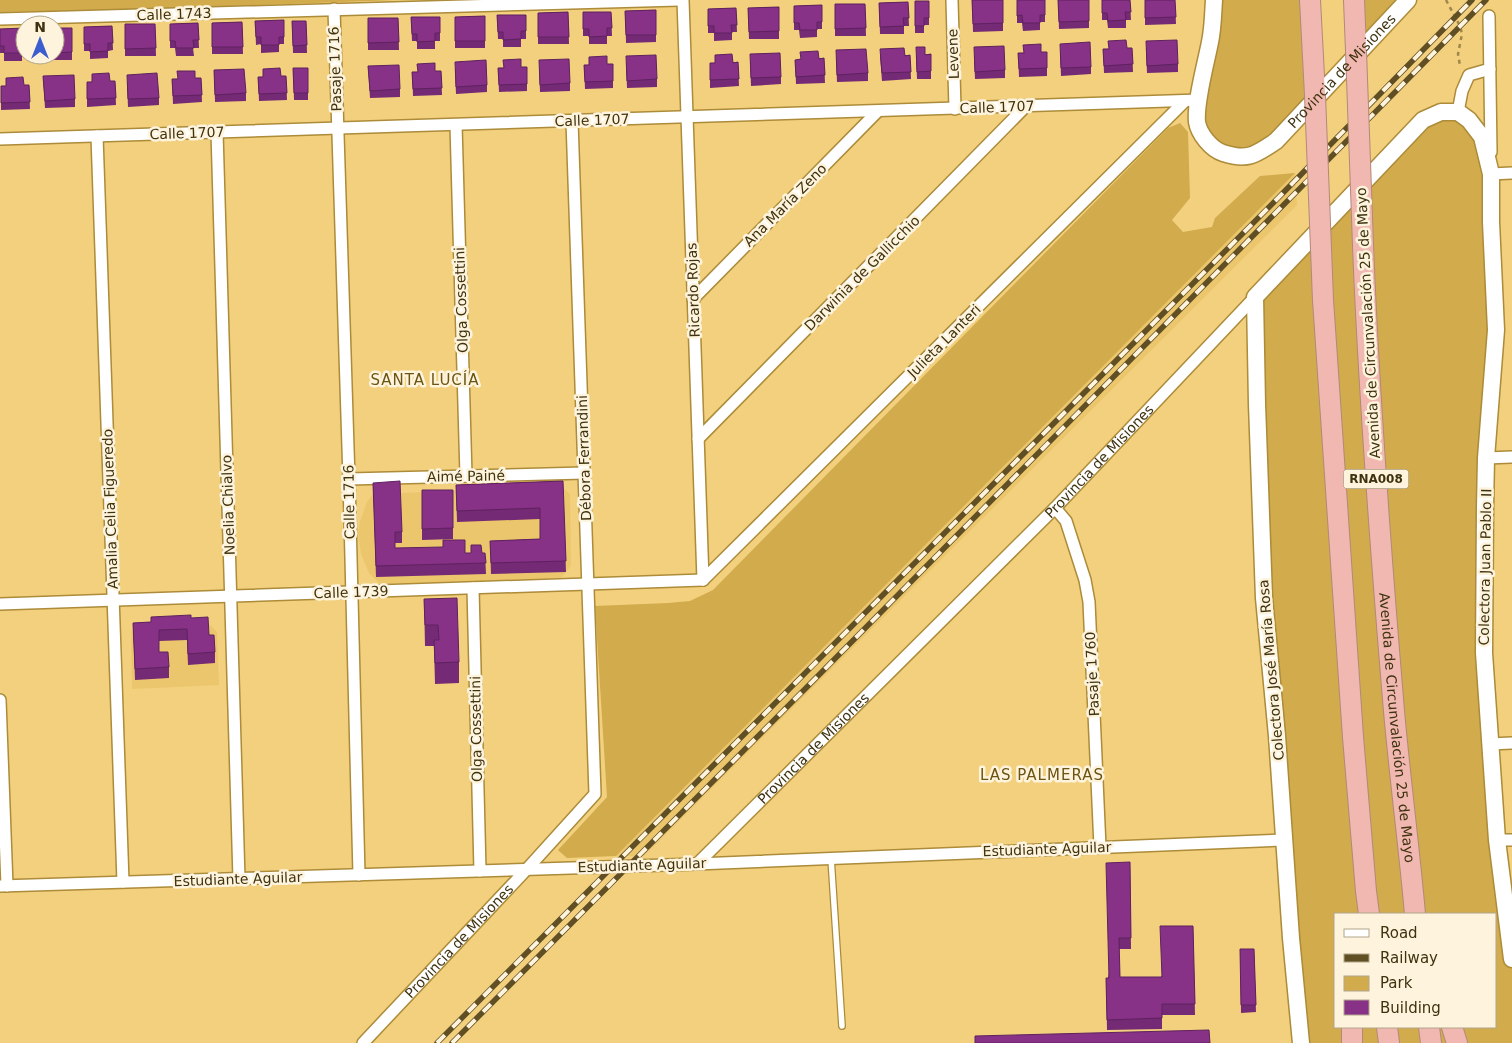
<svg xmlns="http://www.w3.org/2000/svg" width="1512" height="1043" font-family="'DejaVu Sans',sans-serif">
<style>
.built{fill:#ebc66c}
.green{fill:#d1ab4c;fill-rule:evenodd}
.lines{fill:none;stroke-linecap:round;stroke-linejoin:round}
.service-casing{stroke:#ac8b39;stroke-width:8}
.minor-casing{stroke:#ac8b39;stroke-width:14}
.secondary-casing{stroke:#ac8b39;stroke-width:19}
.motorway-casing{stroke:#b28978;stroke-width:22}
.path{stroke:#a0884b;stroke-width:2.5;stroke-dasharray:4 4;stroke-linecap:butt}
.service{stroke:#fff;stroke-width:5.5}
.minor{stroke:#fff;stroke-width:11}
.secondary{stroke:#fff;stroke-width:16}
.motorway{stroke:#f0b8b1;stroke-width:20}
.rail-casing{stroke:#604f24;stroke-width:5.5}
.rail{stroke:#fef4dd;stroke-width:4;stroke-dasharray:11;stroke-linecap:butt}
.motorway-bridge-casing{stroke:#b28978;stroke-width:22;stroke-linecap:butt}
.motorway-bridge{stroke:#f0b8b1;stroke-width:20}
.wall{fill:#742a74}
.building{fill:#873187;stroke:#5e225e}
.labels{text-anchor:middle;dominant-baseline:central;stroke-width:5;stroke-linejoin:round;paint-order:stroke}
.shield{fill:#fef4dd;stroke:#786c4d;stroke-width:1}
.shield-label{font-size:12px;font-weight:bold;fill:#3f320f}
.street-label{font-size:14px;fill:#3f320f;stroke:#fef4dd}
.neighbourhood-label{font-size:15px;letter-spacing:1px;fill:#6c5412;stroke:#fef4dd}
</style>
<rect width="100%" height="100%" fill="#f2d07e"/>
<g class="built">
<path d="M1295,173L1297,205L644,856H616Z"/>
<path d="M562,487L570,494L571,566L561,578L380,584L369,573L361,554L358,533L360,522L367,502L373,494Z"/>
<path d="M207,622L217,632L219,685L132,689L131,632L139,624Z"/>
</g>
<g class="green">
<path d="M0,0H396L120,10L0,12Z"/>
<path d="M1214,0H1310L1315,95L1253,156L1204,139L1199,100Z"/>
<path d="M1354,0H1408L1356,51Z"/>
<path d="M1423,120H1469L1491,174L1484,653L1512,959V1043H1301L1291,938L1255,297ZM1336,914H1496V1027H1336Z"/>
<path d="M1180,123L1188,132L1190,198L1172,220L1183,232L1212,227L1215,218L1260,176L1295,173L616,856L567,858L558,850L607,797L595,606L668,603L690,601L713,590L1168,128Z"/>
</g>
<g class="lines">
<g class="service-casing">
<path id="service" d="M831,858L842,1026"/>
</g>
<g class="minor-casing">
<g id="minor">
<path d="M683,0L703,580"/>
<path d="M952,0L955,109"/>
<path d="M334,9L349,479L359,875"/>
<path d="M1489,16L1491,152"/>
<path d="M0,19L679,0"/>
<path d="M1458,112L1462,91L1469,75L1490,69"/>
<path d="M456,125L466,476"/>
<path d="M217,132L239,879"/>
<path d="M97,136L123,882"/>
<path d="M0,139L1199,100"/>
<path d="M1491,168V174L1512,173"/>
<path d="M693,299L878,111"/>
<path d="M698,439L1026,106"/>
<path d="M1486,458L1512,457"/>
<path d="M349,479L584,473"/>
<path d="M1055,508L1066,521L1085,580L1089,602L1100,847"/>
<path d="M703,580L1185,101"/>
<path d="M473,588L480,871"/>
<path d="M0,604L703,580"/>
<path d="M0,700L7,886"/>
<path d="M1490,744L1512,743"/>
<path d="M1497,840H1512"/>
<path id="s1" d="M697,864L1055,508L1255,297"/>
<path d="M0,886L697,864L1285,840"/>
<path id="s2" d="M363,1043L527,869L595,794L572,121"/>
</g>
</g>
<g class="secondary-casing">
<g id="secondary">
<path id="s3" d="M1214,0C1213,14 1213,28 1210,42C1206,63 1195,102 1197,122C1199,134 1211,149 1223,153C1248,161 1255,155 1276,141L1408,0"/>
<path d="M1301,1043L1291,938L1277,736L1264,598L1257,404L1255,297L1423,120L1441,112H1458L1469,120L1482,137L1491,174V222L1496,330L1486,458L1485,508L1484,653L1497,840L1512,959"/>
</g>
</g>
<g class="motorway-casing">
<g id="motorway">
<path d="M1310,0L1315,95"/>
<path d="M1354,0L1356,51"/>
<path id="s4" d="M1363,245C1369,401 1381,556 1394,711C1400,779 1409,846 1415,914"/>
<path d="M1323,300L1353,737L1366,891L1369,914"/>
<path d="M1387,1027L1389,1043"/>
<path d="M1429,1027L1431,1043"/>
<path d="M1452,1027L1457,1043"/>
<path d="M1352,1043V1027"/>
</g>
</g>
<path class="path" d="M1446,0L1460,26L1462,34L1458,54L1460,66"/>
<use href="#service" class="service"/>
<use href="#minor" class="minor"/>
<use href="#secondary" class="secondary"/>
<use href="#motorway" class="motorway"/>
<g class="rail-casing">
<g id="rail">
<path d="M437,1043L1281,195L1472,0"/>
<path d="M452,1043L808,686L1486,0"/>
</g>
</g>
<use href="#rail" class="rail"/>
<g class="motorway-bridge-casing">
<g id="motorway-bridge">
<path d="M1356,51L1363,245"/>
<path d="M1315,95L1323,300"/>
</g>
</g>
<use href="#motorway-bridge" class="motorway-bridge"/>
</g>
<g class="wall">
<path d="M972,0H1003V31L973,32Z"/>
<path d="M1017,0H1045V22H1040V30L1023,31L1022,23H1017Z"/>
<path d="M1058,0H1089V28L1059,29Z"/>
<path d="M1102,0H1130L1131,20H1126V28H1108L1107,20H1102Z"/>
<path d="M1145,0H1175L1176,24L1145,25Z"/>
<path d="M915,1H929V25H924V33H915Z"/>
<path d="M908,2L909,26H904V34H880L879,3Z"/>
<path d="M835,4H865L866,36H835Z"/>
<path d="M822,5V29H817V37L800,38L799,30H794V6Z"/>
<path d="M779,7V39H749L748,8Z"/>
<path d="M736,8L737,32H732V40L714,41V33H708V9Z"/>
<path d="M656,10V42L626,43L625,11Z"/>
<path d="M568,12L569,44H538V13Z"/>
<path d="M583,12H611L612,36H607V44H589V36H583Z"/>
<path d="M497,15H526V39H521V47H503V39H498Z"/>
<path d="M485,16V48H455V17Z"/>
<path d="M411,17H440V41H435V49H417V41H412Z"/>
<path d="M368,18H398L399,50H368Z"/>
<path d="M284,20V44H279V52L261,53V44L256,45L255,21Z"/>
<path d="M292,21H306L307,53H293Z"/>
<path d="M242,22L243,54H212V23Z"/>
<path d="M198,23L199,48H193L194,56H176L175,48H170V24Z"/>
<path d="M125,24H155L156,56H125Z"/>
<path d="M112,26L113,50L108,51V58L90,59V51H84V27Z"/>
<path d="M25,28V53H22V61H4V53H0V29Z"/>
<path d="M55,28H72V60H42V55H55Z"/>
<path d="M1132,48L1133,72L1104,73L1103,49Z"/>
<path d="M1146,48L1178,64V72L1147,73Z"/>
<path d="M1060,51L1091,67V74L1061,76Z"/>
<path d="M1047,52V76L1019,77L1018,53Z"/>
<path d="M931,54V79H917L916,55Z"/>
<path d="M910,55L911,79L882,81L880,56Z"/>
<path d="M974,55L1005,70V78L975,79Z"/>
<path d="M824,58L825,83L796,84L795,60Z"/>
<path d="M836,58L868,73V81L837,82Z"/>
<path d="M750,61L781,77V84L751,86Z"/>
<path d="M738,62L739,86L710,88V63Z"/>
<path d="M626,63L657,79V87L627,88Z"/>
<path d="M613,64V88L585,89L584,65Z"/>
<path d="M368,66L400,89V97L370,98Z"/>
<path d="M527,67V91L499,92L498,68Z"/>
<path d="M293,68H308V100H294Z"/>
<path d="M539,68L570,83V91L540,92Z"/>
<path d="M455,69L487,85V92L456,94Z"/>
<path d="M214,70L246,93V101L215,102Z"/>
<path d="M441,71L442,95L413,96L412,72Z"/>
<path d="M43,76L75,99V107L45,108Z"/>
<path d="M286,76L287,100L259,101L258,77Z"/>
<path d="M201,78L202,102L173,104L172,79Z"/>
<path d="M115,81L116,105L87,107V82Z"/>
<path d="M127,82L159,98V105L128,107Z"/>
<path d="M29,85L30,109L1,110V86Z"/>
<path d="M563,481L566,572L491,574L490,541L540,539V519L457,522L456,485Z"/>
<path d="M373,483L402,532V543H395V548L465,553H485L486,574L376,577Z"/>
<path d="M422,490H453V539L422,540Z"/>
<path d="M424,599L459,662V683L435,684L434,646H425Z"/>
<path d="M191,618L209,635L215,652V663L188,665L187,640L159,641V652L169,667V678L135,680L133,623L151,622Z"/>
<path d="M1130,862L1131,949H1119L1120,977H1161L1193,926L1195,1015H1162V1029L1107,1030L1106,978H1108Z"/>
<path d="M1240,949H1254L1256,1012L1241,1013Z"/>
</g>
<g class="building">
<path d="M972,0H1003V23L973,24Z"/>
<path d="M1017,0H1045V15H1040V23H1023L1022,15L1017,16Z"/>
<path d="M1058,0H1089V21L1059,22Z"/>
<path d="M1102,0H1130L1131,12H1125L1126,20L1108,21L1107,13H1102Z"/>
<path d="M1145,0H1175L1176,17L1145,18Z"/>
<path d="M915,1H929V18H924V26H915Z"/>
<path d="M908,2L909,18H903L904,26L880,27L879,3Z"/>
<path d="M835,4H865L866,28L835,29Z"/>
<path d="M822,5V22H817V30H800L799,23H794V6Z"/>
<path d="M779,7V31L749,32L748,8Z"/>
<path d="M736,8L737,25H731L732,33H714V26H708V9Z"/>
<path d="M656,10V35H626L625,11Z"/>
<path d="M568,12L569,37H538V13Z"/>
<path d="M583,12H611L612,28H607V36L589,37V29H583Z"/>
<path d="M497,15H526V31H521V39L503,40V32H498Z"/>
<path d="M485,16V41H455V17Z"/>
<path d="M411,17H440V33H435V41L417,42V34H412Z"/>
<path d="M368,18H398L399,42L368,43Z"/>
<path d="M284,20V37H279V45H261V37H256L255,21Z"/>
<path d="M292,21H306L307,45L293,46Z"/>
<path d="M242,22L243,47H212V23Z"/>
<path d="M198,23L199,40H193L194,48H176L175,41H170V24Z"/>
<path d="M125,24H155L156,48L125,49Z"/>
<path d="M112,26L113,43H108V51L90,52V44H84V27Z"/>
<path d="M25,28V45H21L22,53H4V46H0V29Z"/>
<path d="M55,28H72V52L55,53Z"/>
<path d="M1126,40L1127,48H1132L1133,64L1104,66L1103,49H1109L1108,41Z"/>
<path d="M1177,40L1178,64L1147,66L1146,41Z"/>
<path d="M1090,42L1091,67L1061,68L1060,44Z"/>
<path d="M1041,44V52H1047V68L1019,69L1018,53H1024L1023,45Z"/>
<path d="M1004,46L1005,70L975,72L974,47Z"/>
<path d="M916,47H925V55L931,54V71L917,72Z"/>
<path d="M904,48L905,56L910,55L911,72L882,73L880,49Z"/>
<path d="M866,49L868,73L837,75L836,50Z"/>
<path d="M818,51L819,59L824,58L825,75L796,77L795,60L801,59L800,52Z"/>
<path d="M780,53L781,77L751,78L750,54Z"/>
<path d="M732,54L733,63L738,62L739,79L710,80V63H715V55Z"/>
<path d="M656,55L657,79L627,81L626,56Z"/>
<path d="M607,56V64H613V81L585,82L584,65H589V57Z"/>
<path d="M521,59V67H527V84L499,85L498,68H504L503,60Z"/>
<path d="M569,59L570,83L540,85L539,60Z"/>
<path d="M486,60L487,85L456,87L455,62Z"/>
<path d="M435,63V71H441L442,88L413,89L412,72H418L417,64Z"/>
<path d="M399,65L400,89L370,91L368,66Z"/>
<path d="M280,68L281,76H286L287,93L259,94L258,77H263V69Z"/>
<path d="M293,68H308V93H294Z"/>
<path d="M244,69L246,93L215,95L214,70Z"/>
<path d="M177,71H195V78H201L202,95L173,96L172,79H178Z"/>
<path d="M109,73L110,81H115L116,98L87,99V82H92V74Z"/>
<path d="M157,73L159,98L128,99L127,75Z"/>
<path d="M74,75L75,99L45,101L43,76Z"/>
<path d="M23,77L24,85H29L30,102L1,103V86H6V78Z"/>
<path d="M400,481L402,532H395V548L443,547V540H465V553H471V545H481L482,553H485L486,563L376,566L373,483Z"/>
<path d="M563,481L566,561L491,563L490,541L540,539V508L457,511L456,485Z"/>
<path d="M422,490H453V528L422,529Z"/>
<path d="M457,598L459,662L435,663L434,640H439L438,625H425L424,599Z"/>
<path d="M191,615V618L208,617L209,635H214L215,652L188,654L187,629L159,630V652H168L169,667L135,669L133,623L151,622V617Z"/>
<path d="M1130,862L1131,938H1119L1120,977H1162L1160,926H1193L1195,1004H1162V1018L1107,1020L1106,978H1109L1106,863Z"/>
<path d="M1240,949H1254L1256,1005H1241Z"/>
<path d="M1209,1030L1210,1043H975V1036Z"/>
</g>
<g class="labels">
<rect class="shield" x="1343.5" y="469.5" width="65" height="19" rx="4"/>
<g class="shield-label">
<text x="1376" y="479">RNA008</text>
</g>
<g class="street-label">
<text transform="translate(174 14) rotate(-2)">Calle 1743</text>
<text transform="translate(953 54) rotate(-92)">Levene</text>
<text transform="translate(335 69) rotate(-92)">Pasaje 1716</text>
<text stroke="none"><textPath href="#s3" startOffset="319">Provincia de Misiones</textPath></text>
<text transform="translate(997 107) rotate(-2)">Calle 1707</text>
<text transform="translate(592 120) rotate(-2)">Calle 1707</text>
<text transform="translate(187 133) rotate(-2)">Calle 1707</text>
<text transform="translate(785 205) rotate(-45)">Ana María Zeno</text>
<text transform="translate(862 273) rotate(-45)">Darwinia de Gallicchio</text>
<text transform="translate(693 290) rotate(-92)">Ricardo Rojas</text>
<text transform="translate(461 300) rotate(-92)">Olga Cossettini</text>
<text transform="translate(1368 323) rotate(-93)">Avenida de Circunvalación 25 de Mayo</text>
<text transform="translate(944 341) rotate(-45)">Julieta Lanteri</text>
<text transform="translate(584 458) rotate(-92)">Débora Ferrandini</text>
<text stroke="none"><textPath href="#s1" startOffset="569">Provincia de Misiones</textPath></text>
<text transform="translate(466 476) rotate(-1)">Aimé Painé</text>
<text transform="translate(349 502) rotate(-91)">Calle 1716</text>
<text transform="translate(228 505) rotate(-92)">Noelia Chialvo</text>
<text transform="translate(110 509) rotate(-92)">Amalia Celia Figueredo</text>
<text transform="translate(1485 567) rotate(-89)">Colectora Juan Pablo II</text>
<text transform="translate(351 592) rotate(-2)">Calle 1739</text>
<text transform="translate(1271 670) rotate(-95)">Colectora José María Rosa</text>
<text transform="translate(1092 674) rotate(-93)">Pasaje 1760</text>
<text stroke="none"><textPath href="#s4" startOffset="484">Avenida de Circunvalación 25 de Mayo</textPath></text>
<text transform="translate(476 729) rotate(-91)">Olga Cossettini</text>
<text stroke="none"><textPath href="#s1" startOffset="164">Provincia de Misiones</textPath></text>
<text transform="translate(1047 849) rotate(-2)">Estudiante Aguilar</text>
<text transform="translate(642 865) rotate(-2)">Estudiante Aguilar</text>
<text transform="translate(238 879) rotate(-2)">Estudiante Aguilar</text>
<text stroke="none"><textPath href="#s2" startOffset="140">Provincia de Misiones</textPath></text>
</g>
<g class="neighbourhood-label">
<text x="425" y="380">SANTA LUCÍA</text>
<text x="1042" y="775">LAS PALMERAS</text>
</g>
</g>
<rect x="1334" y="913" width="162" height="115" fill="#fef4dd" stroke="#b2a68b"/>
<rect x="1344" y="929" width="25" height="8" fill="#ffffff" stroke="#b2a68b"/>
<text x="1380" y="938" font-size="15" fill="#3f320f">Road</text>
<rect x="1344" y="954" width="25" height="8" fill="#604f24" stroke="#b2a68b"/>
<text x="1380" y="963" font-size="15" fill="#3f320f">Railway</text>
<rect x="1344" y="976" width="25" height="15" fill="#d1ab4c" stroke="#b2a68b"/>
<text x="1380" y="988" font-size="15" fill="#3f320f">Park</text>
<rect x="1344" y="1000" width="25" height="15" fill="#873187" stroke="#b2a68b"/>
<text x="1380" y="1013" font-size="15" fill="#3f320f">Building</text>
<g transform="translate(40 40)"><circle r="24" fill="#fef4dd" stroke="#b2a68b"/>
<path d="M0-4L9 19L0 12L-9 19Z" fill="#3c5dcf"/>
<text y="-8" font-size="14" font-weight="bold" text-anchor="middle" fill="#3f320f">N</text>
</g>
</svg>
